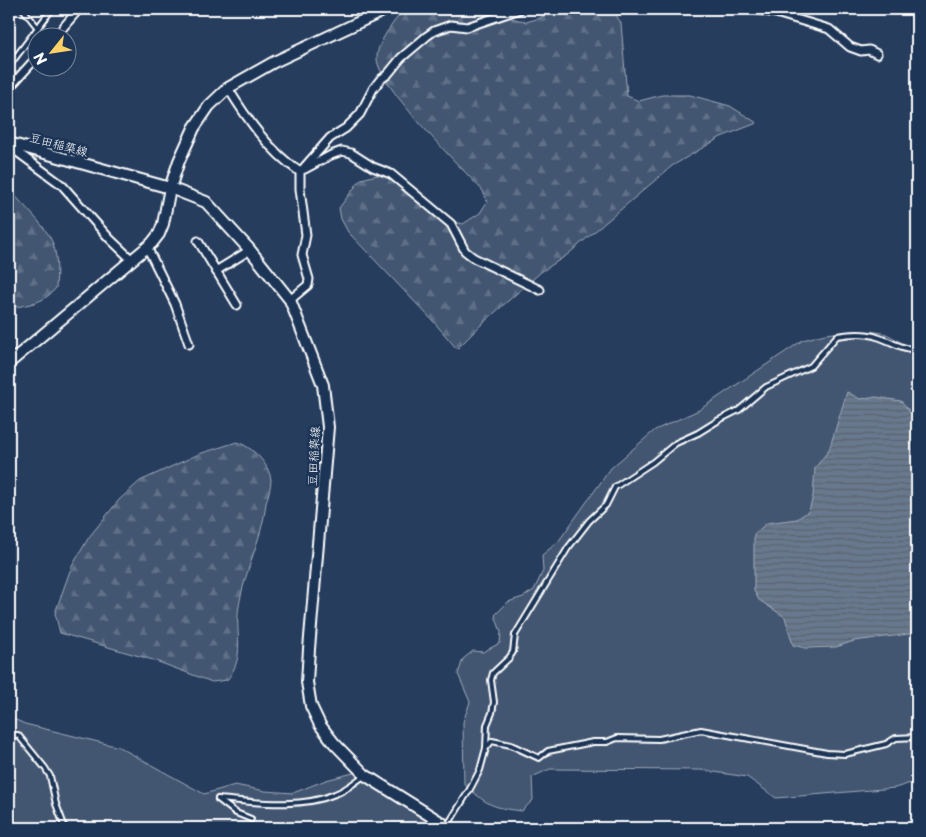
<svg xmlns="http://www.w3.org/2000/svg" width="926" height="837" font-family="'Playpen Sans','Klee One',sans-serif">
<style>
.green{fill:#425672;stroke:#a0aab8}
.forest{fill:url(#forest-firs);stroke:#a0aab8}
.water{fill:url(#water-rules);stroke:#a4aebb}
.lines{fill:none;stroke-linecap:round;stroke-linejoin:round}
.lane-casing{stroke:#fff;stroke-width:8}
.street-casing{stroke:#fff;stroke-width:11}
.secondary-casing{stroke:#fff;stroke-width:14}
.lane{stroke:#1d3557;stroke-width:4}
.street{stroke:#1d3557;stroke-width:7}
.secondary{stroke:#1d3557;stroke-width:10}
.lane-bridge-casing{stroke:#fff;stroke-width:8;stroke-linecap:butt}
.lane-bridge{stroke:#1d3557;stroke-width:4}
.labels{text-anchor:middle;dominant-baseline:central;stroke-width:5;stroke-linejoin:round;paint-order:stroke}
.street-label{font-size:12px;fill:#fff;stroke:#1d3557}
</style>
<defs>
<pattern id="forest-firs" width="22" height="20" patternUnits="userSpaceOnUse" patternTransform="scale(1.25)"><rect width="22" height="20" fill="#425672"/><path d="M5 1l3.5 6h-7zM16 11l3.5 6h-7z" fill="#5e6f87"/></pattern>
<pattern id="water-rules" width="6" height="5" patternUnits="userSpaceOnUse" patternTransform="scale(1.25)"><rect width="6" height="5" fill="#67788e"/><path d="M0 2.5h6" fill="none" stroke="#5a626d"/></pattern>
</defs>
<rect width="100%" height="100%" fill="#263d5e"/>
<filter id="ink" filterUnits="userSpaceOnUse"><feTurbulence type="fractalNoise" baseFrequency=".02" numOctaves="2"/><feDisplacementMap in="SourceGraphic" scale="10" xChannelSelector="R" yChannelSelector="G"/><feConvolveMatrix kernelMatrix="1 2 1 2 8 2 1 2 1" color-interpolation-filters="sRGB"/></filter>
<g filter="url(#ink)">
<g class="green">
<path d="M853,331C863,332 874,331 883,333C895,336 903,348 917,346V781L895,788L776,798L747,777L701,770L550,769L532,777L533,800L522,811C489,807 488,805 464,784L463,722L470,702L458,674L463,659L473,651L483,652L500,643L501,632L495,615L508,602L523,597L534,590L543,571L542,555L558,542L611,468L655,430L699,410L803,340L825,334Z"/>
<path d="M9,717L25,724L119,747L204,794L235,785L265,791L293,793L326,780L357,772L444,828H9Z"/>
</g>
<g class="forest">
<path d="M404,9H494L508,17L526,22L540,18L553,9H612L621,23L627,96L639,101L662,95H690L730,106L757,123L721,137L672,166L567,255L541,272L484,322L457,349L433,321L348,232L341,219L339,208L361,179L377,175L397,178L452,221L463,224L480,213L487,202L483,191C461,167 379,87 377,59C376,43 394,22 404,9Z"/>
<path d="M9,189C21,203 48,228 53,244C58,258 57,274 56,288C44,302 35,303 17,307L9,303Z"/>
<path d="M237,442C252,447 269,463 271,480C271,487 268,496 266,503C265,513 263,523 260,533C253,557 243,581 239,606C234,634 247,655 227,680L212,682L153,660L60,633L55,613L71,568L89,537L119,500L140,481L199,454Z"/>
</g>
<path class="water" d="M847,392L860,399L876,397L901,401L917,420V633L854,641L836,647L805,648L793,645L785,617L759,600L754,591V534L767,523L797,519L809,511L813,496L815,468L829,450Z"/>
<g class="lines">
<g class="lane-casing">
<g id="lane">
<path d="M23,9L38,28"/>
<path d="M9,66L52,9"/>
<path d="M9,738L13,735H18L45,768L50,776L56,804L65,828"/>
<path d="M486,748L487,725L492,713L494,702L491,680L493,673L509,658L513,652L515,635L568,548L589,521L606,505L615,487L653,462L676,443L698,433L719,420L739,410L766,387L811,366L837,336C849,334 866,333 877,337C891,341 902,350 917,349"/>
<path d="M470,789L480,770L486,748L492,741L511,745L539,758L548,751L593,742H607L617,738L659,739L701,730L827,753L845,754L886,744L896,738L917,737"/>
<path d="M218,799C254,802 301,809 335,794C346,790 355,782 365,775"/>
<path d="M218,799L236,813L251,819"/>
</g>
</g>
<g class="street-casing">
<g id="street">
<path d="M752,9L776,13L829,29L850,47L861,51L869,50L877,54"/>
<path d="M54,38L79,9"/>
<path d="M9,88L38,56"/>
<path d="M228,88C247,119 269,151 300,172"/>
<path d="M9,146L62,185L109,238L132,260"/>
<path d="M305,169L331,155L342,151L351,153L373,167L391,174L451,224L465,251L474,258L540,290"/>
<path d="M198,241L237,305"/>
<path d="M147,247L175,304L189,344"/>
<path d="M216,271L250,250"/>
<path d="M290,300L308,285L309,279L302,255L306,235L300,189V172L330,138L346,128L360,114L373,89L380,80L388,74L401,58L427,36L434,31L451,25L467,27L520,9"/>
</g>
</g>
<g class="secondary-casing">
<g id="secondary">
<path d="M9,143L170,188L206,202L250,250L290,300L323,385L328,427L309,649L307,682L311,706L320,725L334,743L365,775L450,828"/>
<path d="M9,363L152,243L159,234L163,224L170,188L179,161L194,128L209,106L228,88L274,62L385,10L392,9"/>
</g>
</g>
<use href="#lane" class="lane"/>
<use href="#street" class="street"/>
<use href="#secondary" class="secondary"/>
<g class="lane-bridge-casing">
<path id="lane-bridge" d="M446,828L470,789"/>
</g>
<use href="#lane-bridge" class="lane-bridge"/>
</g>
</g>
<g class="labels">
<g class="street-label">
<text transform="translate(59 144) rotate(15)">豆田稲築線</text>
<text transform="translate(313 456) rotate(-87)">豆田稲築線</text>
</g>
</g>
<rect width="926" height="837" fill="none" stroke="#1d3557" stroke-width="30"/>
<rect x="15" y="15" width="896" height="807" fill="none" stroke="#fff" stroke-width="2" filter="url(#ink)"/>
<g transform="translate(52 52) rotate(240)"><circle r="24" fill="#1d3557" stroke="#77869a"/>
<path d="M0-4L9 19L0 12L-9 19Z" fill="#ffd166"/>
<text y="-8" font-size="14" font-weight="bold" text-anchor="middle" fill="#ffffff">N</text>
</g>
</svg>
